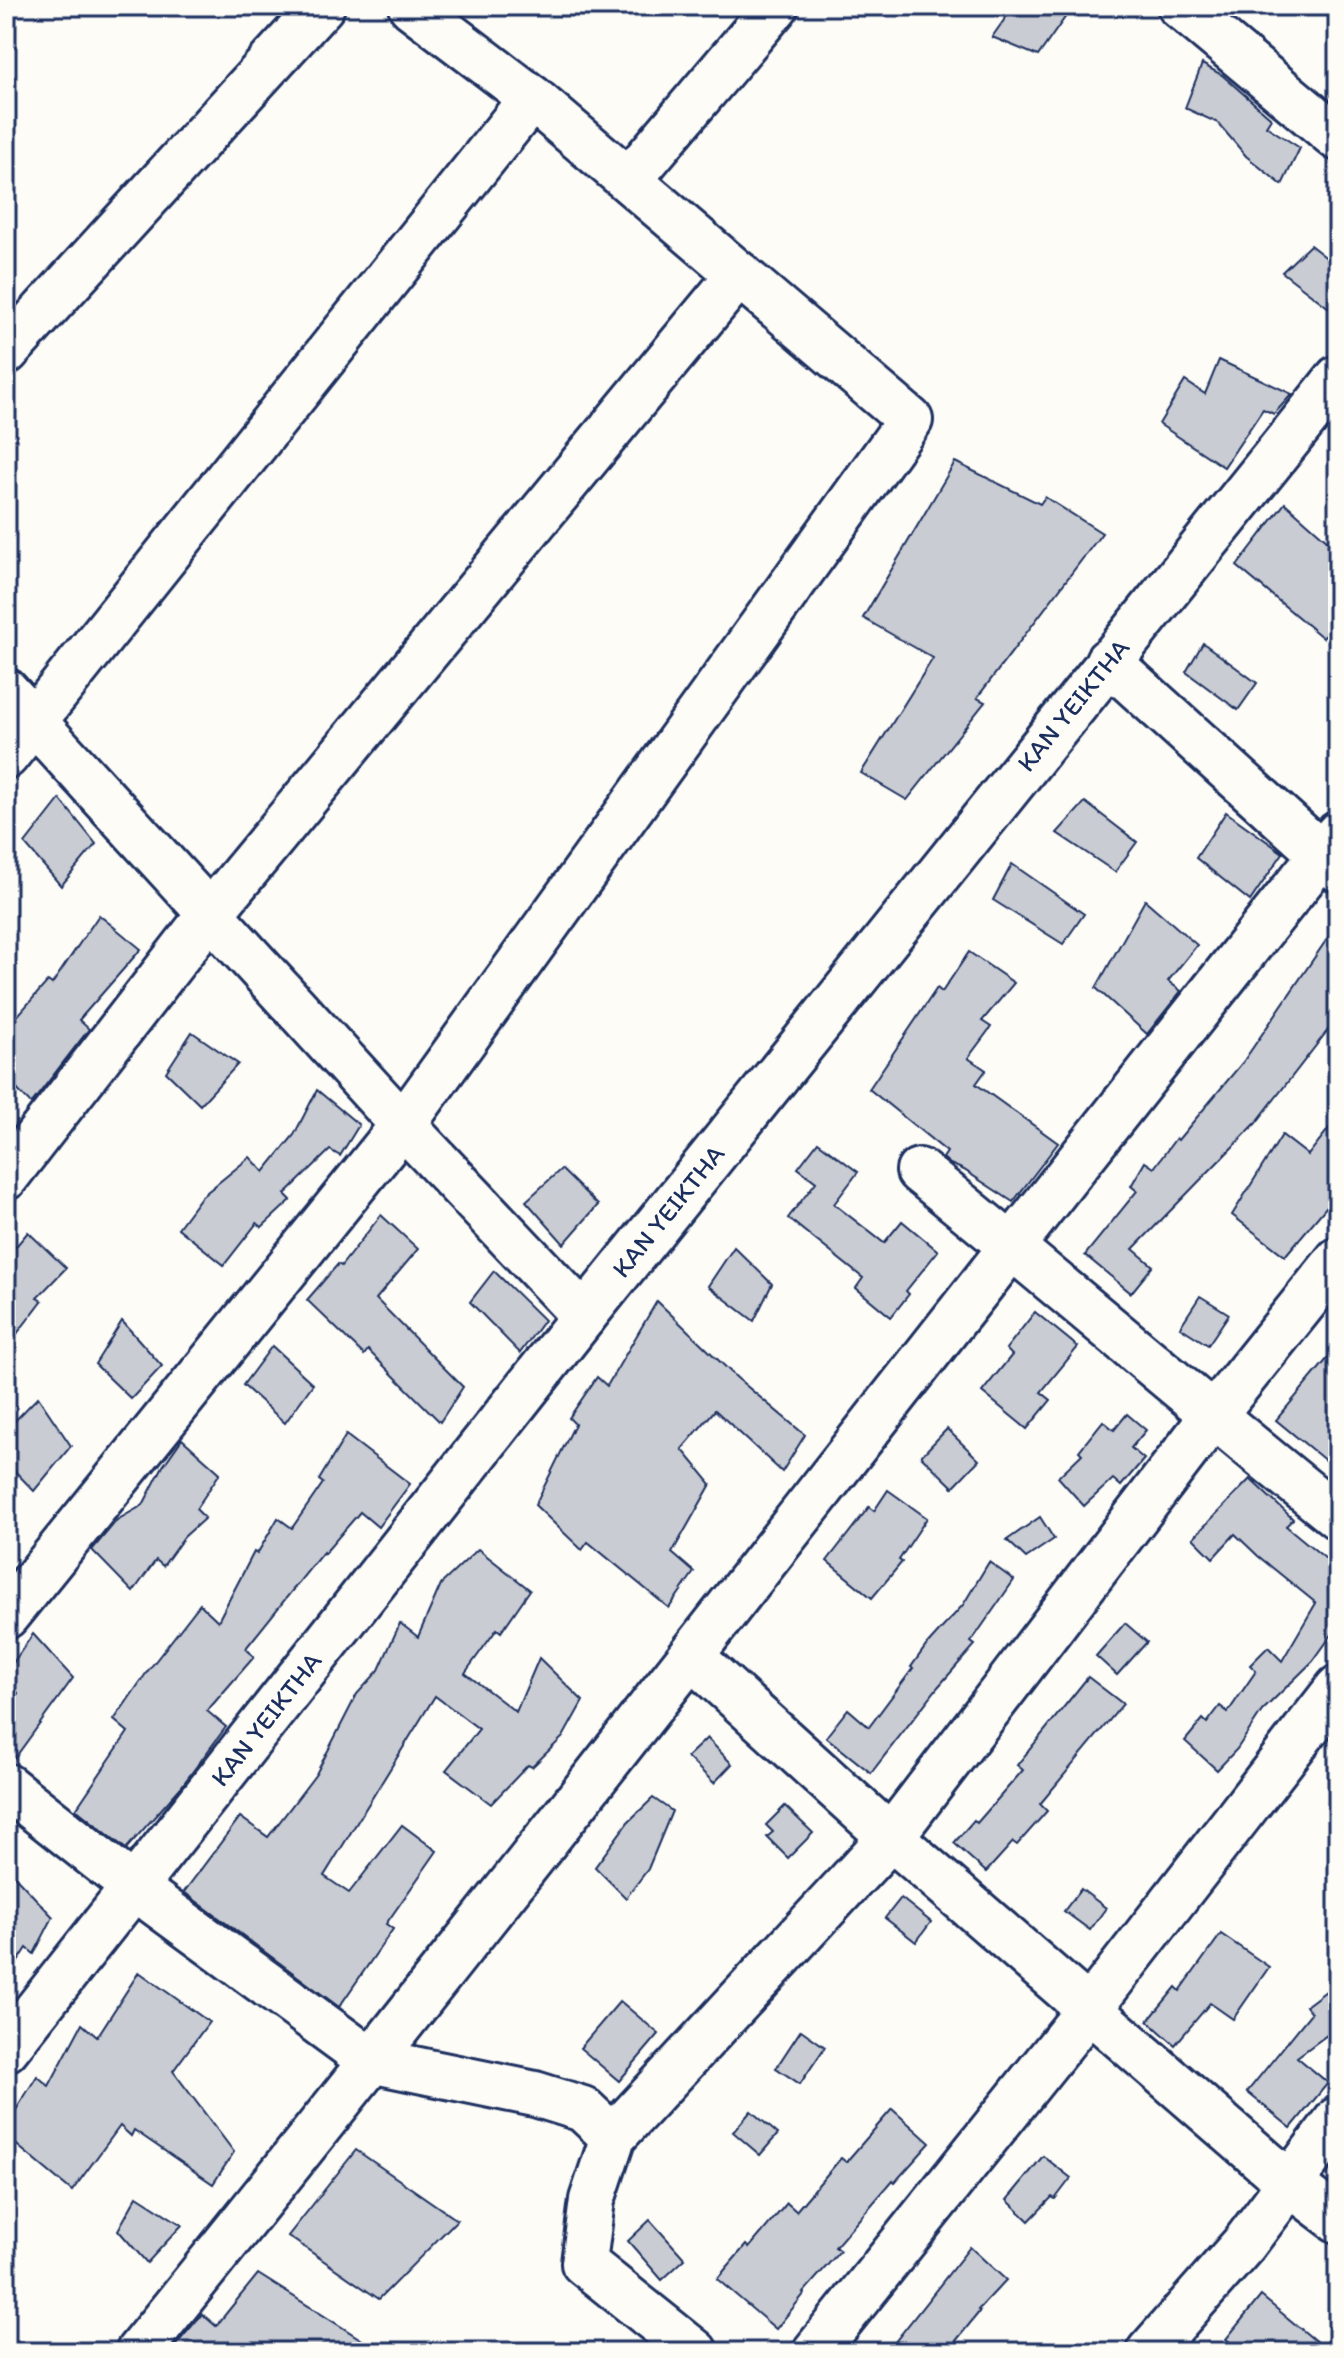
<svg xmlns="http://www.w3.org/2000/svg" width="1344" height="2358" font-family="Itim,sans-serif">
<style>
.building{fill:#c9ccd3;stroke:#1b2f5e;stroke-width:2}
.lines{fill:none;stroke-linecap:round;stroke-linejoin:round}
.minor-casing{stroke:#1b2f5e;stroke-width:50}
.minor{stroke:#fdfcf7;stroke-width:44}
.labels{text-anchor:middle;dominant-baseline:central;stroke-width:8;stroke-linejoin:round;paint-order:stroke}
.street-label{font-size:26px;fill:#1b2f5e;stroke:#fdfcf7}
</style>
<rect width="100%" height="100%" fill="#fdfcf7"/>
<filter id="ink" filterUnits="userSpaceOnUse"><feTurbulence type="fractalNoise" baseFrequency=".0125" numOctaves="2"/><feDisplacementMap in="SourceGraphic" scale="16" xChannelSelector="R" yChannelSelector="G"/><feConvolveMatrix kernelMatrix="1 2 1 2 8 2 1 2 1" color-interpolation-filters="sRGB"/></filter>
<g filter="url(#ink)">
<g class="building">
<path d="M1014,6H1073L1038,56L992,37Z"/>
<path d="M1202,64L1222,75L1271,118L1266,126L1300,148L1282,185L1246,156L1218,123L1185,108Z"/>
<path d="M1310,245L1338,267V315L1282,272Z"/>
<path d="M1219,360L1292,394L1274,414L1263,409L1224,467L1159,424L1185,381L1205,394Z"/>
<path d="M955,462L1040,504L1045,497L1102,533L977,698L985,702L907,800L861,773L933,658L863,618Z"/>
<path d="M1285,503L1338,550V623L1323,638L1237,566Z"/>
<path d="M1203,643L1257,683L1238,710L1186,672Z"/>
<path d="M60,799L96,844L61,886L25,844Z"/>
<path d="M1085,802L1137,842L1115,872L1057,833Z"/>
<path d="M1226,812L1283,853L1250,901L1196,858Z"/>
<path d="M1012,864L1084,914L1063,944L993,900Z"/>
<path d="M1145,900L1197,945L1168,981L1181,991L1147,1034L1096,988Z"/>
<path d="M99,915L141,949L79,1020L89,1029L31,1104L6,1078V1029L48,981L52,984Z"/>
<path d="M1338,923V1017L1256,1123L1133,1249L1153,1266L1131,1293L1085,1255L1137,1191L1131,1186L1145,1162L1154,1168L1176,1138L1178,1140L1243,1062Z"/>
<path d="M969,952L1014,983L982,1021L991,1027L968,1058L986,1070L976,1084L1058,1143L1013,1202L964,1170L950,1164L943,1158L947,1152L869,1089L937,988L942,992Z"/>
<path d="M192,1032L238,1064L200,1105L166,1072Z"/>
<path d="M317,1090L359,1125L340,1156L330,1150L285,1194L291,1200L262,1227L257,1223L224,1265L178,1228L201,1197L250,1157L264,1172L294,1135Z"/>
<path d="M1338,1117V1193L1285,1256L1232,1215L1282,1135L1308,1155Z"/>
<path d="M818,1142L858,1172L834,1204L884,1243L902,1221L938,1251L906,1291L909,1294L891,1317L856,1288L863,1278L788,1218L816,1182L798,1168Z"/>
<path d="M561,1169L598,1205L564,1244L526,1201Z"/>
<path d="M381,1215L418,1249L376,1299L463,1387L440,1422L368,1350L364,1355L307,1300L338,1264L341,1266Z"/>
<path d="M28,1232L66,1268L37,1298L42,1301L6,1348V1258Z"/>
<path d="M734,1247L772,1284L754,1321L708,1286Z"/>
<path d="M494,1271L544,1320L520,1353L470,1302Z"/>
<path d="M1200,1296L1229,1314L1208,1345L1180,1327Z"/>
<path d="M657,1301L737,1378L805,1435L782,1472L715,1410L682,1449L711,1484L672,1553L694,1572L669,1608L588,1542L582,1550L535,1505L575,1424L569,1418L597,1377L607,1386Z"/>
<path d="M1035,1312L1078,1347L1041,1392L1051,1400L1027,1429L982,1392L1012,1355L1006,1349Z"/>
<path d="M122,1321L162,1366L131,1399L95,1364Z"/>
<path d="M272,1346L313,1384L285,1423L243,1385Z"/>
<path d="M1338,1346V1471L1276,1420Z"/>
<path d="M38,1397L71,1446L34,1491L6,1462V1430Z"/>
<path d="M1127,1414L1146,1430L1131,1448L1144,1459L1121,1486L1113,1479L1084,1506L1058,1477L1082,1454L1079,1451L1103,1421L1114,1430Z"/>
<path d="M947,1429L979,1460L953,1487L921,1456Z"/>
<path d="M346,1435L410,1484L378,1527L360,1512L324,1554L323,1552L246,1648L254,1657L207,1711L226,1727L181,1787L126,1849L76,1809L128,1732L114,1720L147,1672L200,1604L218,1621L254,1552L257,1554L278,1518L292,1528L323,1483L319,1480Z"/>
<path d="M182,1439L220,1473L196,1509L205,1518L184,1537L163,1566L156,1560L133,1592L92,1550L117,1520L143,1505L163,1466Z"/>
<path d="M1250,1479L1293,1519L1286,1526L1337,1568L1338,1566V1626L1313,1661L1262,1711L1237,1749L1217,1770L1185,1741L1203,1719L1207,1723L1220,1706L1228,1712L1256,1671L1250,1665L1268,1647L1282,1661L1316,1603L1258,1556L1235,1534L1213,1558L1193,1538Z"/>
<path d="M888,1490L927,1518L899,1560L902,1562L872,1598L827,1561L869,1507L874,1511Z"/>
<path d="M1040,1517L1054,1539L1026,1558L1007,1540Z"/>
<path d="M478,1549L530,1590L501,1632L497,1629L465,1673L516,1712L539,1658L583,1701L563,1737L532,1767L528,1765L491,1804L446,1770L479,1729L435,1696L324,1876L349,1893L402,1825L437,1851L386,1924L393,1929L339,2007L184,1892L240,1817L268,1837L316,1774L357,1694L379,1670L400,1623L418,1637L441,1584Z"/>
<path d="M989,1562L1014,1580L971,1642L975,1645L938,1687L871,1773L826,1737L848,1709L869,1727L913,1668L911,1667L926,1646L963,1605Z"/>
<path d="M1125,1623L1147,1642L1117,1675L1096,1656Z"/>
<path d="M33,1634L73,1678L12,1762H6V1709L18,1693L6,1681V1673Z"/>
<path d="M1088,1677L1123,1704L1040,1804L1047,1811L1017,1845L1013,1842L986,1872L954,1843L974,1820L977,1823L1023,1770L1017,1765Z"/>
<path d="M707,1738L732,1764L714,1783L687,1757Z"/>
<path d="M653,1798L672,1811L648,1869L626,1898L595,1867L628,1822Z"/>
<path d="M785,1806L813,1833L788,1858L767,1837L773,1832L766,1825Z"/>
<path d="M6,1867L53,1917L34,1954L27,1948L6,1980Z"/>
<path d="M1081,1889L1106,1908L1090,1930L1064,1911Z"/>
<path d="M901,1898L931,1922L916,1942L885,1918Z"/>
<path d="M1221,1934L1269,1967L1233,2019L1210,2003L1175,2045L1148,2021L1176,1987L1180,1991Z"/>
<path d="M139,1972L209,2022L173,2071L234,2152L213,2184L134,2130L131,2136L120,2126L72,2191L6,2136V2126L37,2076L49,2086L82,2024L97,2037Z"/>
<path d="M1338,1978V2050L1327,2035L1297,2057L1328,2083L1291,2128L1247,2092L1311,2013L1306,2006L1330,1988Z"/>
<path d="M620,2001L659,2034L619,2081L580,2048Z"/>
<path d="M801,2030L825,2047L800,2084L776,2068Z"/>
<path d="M892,2109L930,2143L895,2182L893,2180L835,2247L840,2251L803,2293L804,2294L776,2329L717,2279L746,2245L749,2248L787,2203L796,2211L841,2158L846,2162Z"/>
<path d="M751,2111L778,2134L760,2155L733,2132Z"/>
<path d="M356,2150L457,2220L379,2299L288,2236Z"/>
<path d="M1043,2156L1071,2178L1055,2199L1052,2197L1029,2221L1007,2200Z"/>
<path d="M137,2196L182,2225L147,2263L118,2230Z"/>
<path d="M650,2220L685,2259L662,2280L628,2241Z"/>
<path d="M970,2247L1006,2280L978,2310L980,2311L947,2352H887Z"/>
<path d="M258,2274L381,2352H170L202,2314L216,2326Z"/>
<path d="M1261,2296L1329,2352H1242L1226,2339Z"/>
</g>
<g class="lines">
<g class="minor-casing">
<g id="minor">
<path d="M1180,6L1338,138"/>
<path d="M629,180L776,6"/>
<path d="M6,352L322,6"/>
<path d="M1108,661L1338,869"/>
<path d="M6,691L403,1125L584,1316"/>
<path d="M6,756L532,98"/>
<path d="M919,1171C1060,1284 1196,1404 1338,1517"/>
<path d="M6,1177L210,914L739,274"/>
<path d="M6,1616L403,1125L910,420L532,98L411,6"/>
<path d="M691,1656L878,1826L1289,2183L1338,2220"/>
<path d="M6,1786L134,1887L370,2060L535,2094L583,2109L613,2137"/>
<path d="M6,2049L584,1316L1338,378"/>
<path d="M138,2352C544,1851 935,1338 1338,834"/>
<path d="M695,2352L584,2263L592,2200L613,2137L891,1837L1212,1417L1338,1260"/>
<path d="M815,2352L1090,2008L1338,1688"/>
<path d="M1149,2352L1244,2244L1338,2119"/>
</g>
</g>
<use href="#minor" class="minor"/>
</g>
</g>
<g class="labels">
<g class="street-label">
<text transform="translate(1073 705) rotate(-51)">KAN YEIKTHA</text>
<text transform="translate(668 1211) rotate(-51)">KAN YEIKTHA</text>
<text transform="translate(266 1719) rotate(-52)">KAN YEIKTHA</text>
</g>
</g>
<rect width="1344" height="2358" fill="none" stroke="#fdfcf7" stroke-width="32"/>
<rect x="16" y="16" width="1312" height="2326" fill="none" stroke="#1b2f5e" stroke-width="3" filter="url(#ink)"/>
</svg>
